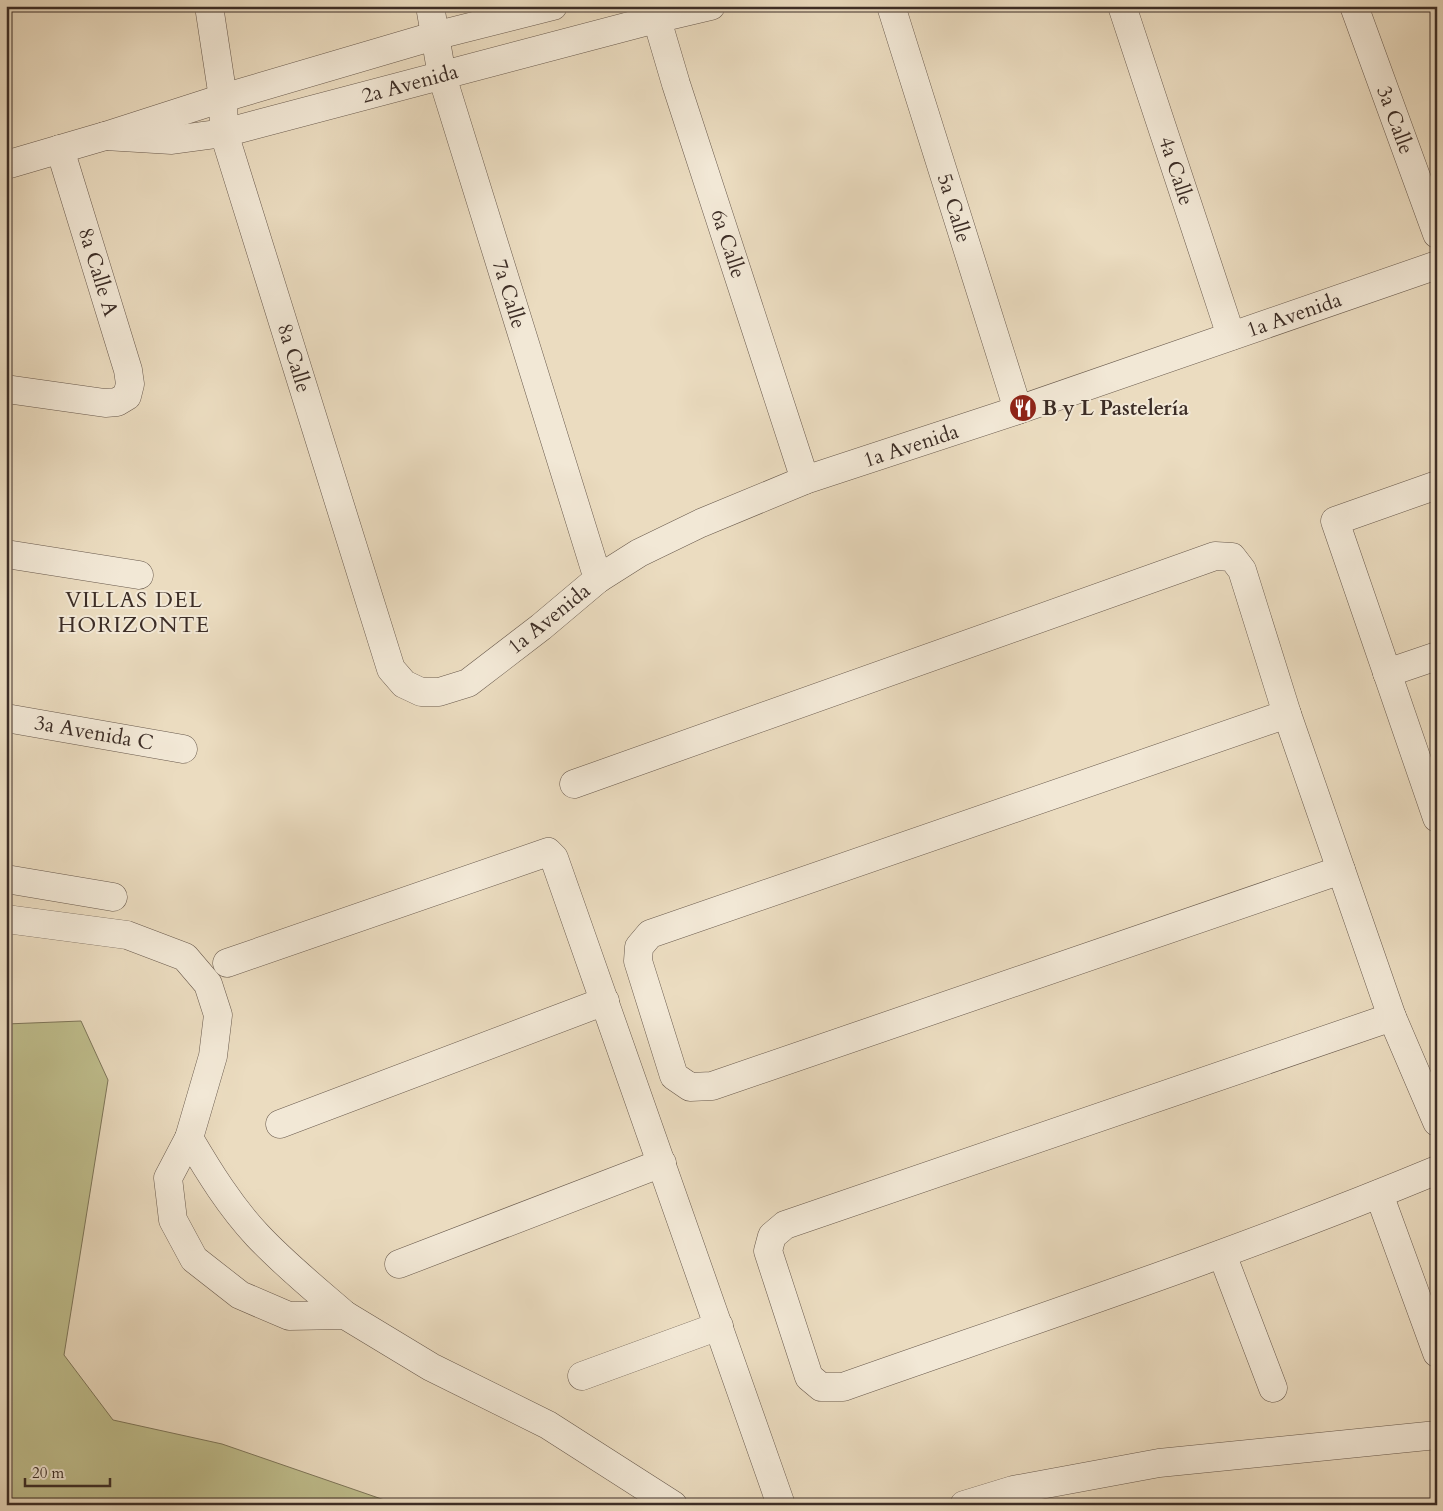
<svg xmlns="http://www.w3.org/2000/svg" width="1443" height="1511" font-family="Cardo,serif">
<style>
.green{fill:#bfbe8d;stroke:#7e765a}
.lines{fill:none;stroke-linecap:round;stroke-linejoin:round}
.minor-casing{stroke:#68594c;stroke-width:29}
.minor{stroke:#f2e8d6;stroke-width:28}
.labels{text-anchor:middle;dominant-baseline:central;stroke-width:4;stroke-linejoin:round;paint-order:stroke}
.street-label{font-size:21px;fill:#3c2d26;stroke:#f2e8d6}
.poi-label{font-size:21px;font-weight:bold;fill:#3c2d26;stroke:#f2e8d6;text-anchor:start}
.neighbourhood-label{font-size:22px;letter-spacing:1px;fill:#3c2d26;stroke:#f2e8d6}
</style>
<rect width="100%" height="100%" fill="#ebdcc0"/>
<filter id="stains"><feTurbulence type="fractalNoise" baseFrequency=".004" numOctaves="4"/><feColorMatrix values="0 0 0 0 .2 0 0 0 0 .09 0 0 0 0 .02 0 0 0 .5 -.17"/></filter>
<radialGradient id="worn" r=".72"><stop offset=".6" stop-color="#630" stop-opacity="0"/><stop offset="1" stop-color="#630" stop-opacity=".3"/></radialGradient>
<path class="green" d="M81,1021L108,1080L64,1355L113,1420L222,1444L399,1505H6V1024Z"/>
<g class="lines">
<g class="minor-casing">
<g id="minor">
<path d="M209,6L223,98L224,133L391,669L404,684L421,692H439L468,683L541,627L598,579L639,553L701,523L805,480L1018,410L1437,265"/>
<path d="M430,6L442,76L598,579"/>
<path d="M653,6L676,84L805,480"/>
<path d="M891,6L1018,410"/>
<path d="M1122,6L1231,336"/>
<path d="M1354,6L1437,234"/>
<path d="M105,136L172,140L224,133L656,19L711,6"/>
<path d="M6,165L105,136L223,98L434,36L553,6"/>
<path d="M6,389L105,403L117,402L127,396L130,384L128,370L60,149"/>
<path d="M1437,485L1335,521L1437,818"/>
<path d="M6,554L139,575"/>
<path d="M1387,673L1437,656"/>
<path d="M1287,714L650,934L639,947L638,961L674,1076L690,1087L712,1086L1341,870"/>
<path d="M6,718L183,749"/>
<path d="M574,784L1215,556L1232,557L1242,570L1287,714L1392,1017L1437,1122"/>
<path d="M6,879L113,897"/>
<path d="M6,919L127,935L185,957L208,984L218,1015L213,1056L189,1138L168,1178L173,1220L194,1259L240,1295L289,1316L345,1315L431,1367L548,1425L673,1505"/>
<path d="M227,963L548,852L554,858L781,1505"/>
<path d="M1392,1017L785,1225L772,1236L768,1251L809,1377L821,1387H843C1042,1317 1242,1251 1437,1170"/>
<path d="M280,1124L605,1001"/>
<path d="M189,1138C209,1172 230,1206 257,1235C284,1264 315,1289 345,1315"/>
<path d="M1379,1194L1437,1353"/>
<path d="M1222,1254L1273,1388"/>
<path d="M399,1264L662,1163"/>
<path d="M582,1376L719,1326"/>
<path d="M964,1505L1013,1490L1159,1463L1437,1435"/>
</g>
</g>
<use href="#minor" class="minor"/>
</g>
<defs>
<g id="restaurant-disc" transform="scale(1.4375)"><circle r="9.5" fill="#8f2418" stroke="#f2e8d6"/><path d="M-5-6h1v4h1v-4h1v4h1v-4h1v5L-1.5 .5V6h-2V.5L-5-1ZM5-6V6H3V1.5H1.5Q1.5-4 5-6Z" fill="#fff"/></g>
</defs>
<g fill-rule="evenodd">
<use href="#restaurant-disc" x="1023" y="408"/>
</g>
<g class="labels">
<g class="street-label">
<text transform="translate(410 84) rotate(-15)">2a Avenida</text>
<text transform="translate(1395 120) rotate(70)">3a Calle</text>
<text transform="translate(1176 171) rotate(72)">4a Calle</text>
<text transform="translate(954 208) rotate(73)">5a Calle</text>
<text transform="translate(728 244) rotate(72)">6a Calle</text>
<text transform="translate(98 272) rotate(73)">8a Calle A</text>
<text transform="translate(509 294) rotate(73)">7a Calle</text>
<text transform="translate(1294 315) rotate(-19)">1a Avenida</text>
<text transform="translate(294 358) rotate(73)">8a Calle</text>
<text transform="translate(911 446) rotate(-18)">1a Avenida</text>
<text transform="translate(549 619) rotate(-39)">1a Avenida</text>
<text transform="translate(94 733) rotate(10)">3a Avenida C</text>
</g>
<g class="poi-label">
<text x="1042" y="408">B y L Pastelería</text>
</g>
<g class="neighbourhood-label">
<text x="134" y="600">VILLAS DEL<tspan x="134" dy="25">HORIZONTE</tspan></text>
</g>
</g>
<rect width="1443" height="1511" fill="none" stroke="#ebdcc0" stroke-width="25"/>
<rect x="8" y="8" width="1428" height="1496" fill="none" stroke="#3c2d26" stroke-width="2.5"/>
<rect x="12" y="12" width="1418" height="1486" fill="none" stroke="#3c2d26"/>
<path d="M25 1478v8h85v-8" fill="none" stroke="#3c2d26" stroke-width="2.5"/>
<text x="32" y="1478" font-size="15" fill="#3c2d26" stroke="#f2e8d6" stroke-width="4" paint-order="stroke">20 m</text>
<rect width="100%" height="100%" filter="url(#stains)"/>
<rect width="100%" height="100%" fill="url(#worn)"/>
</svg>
